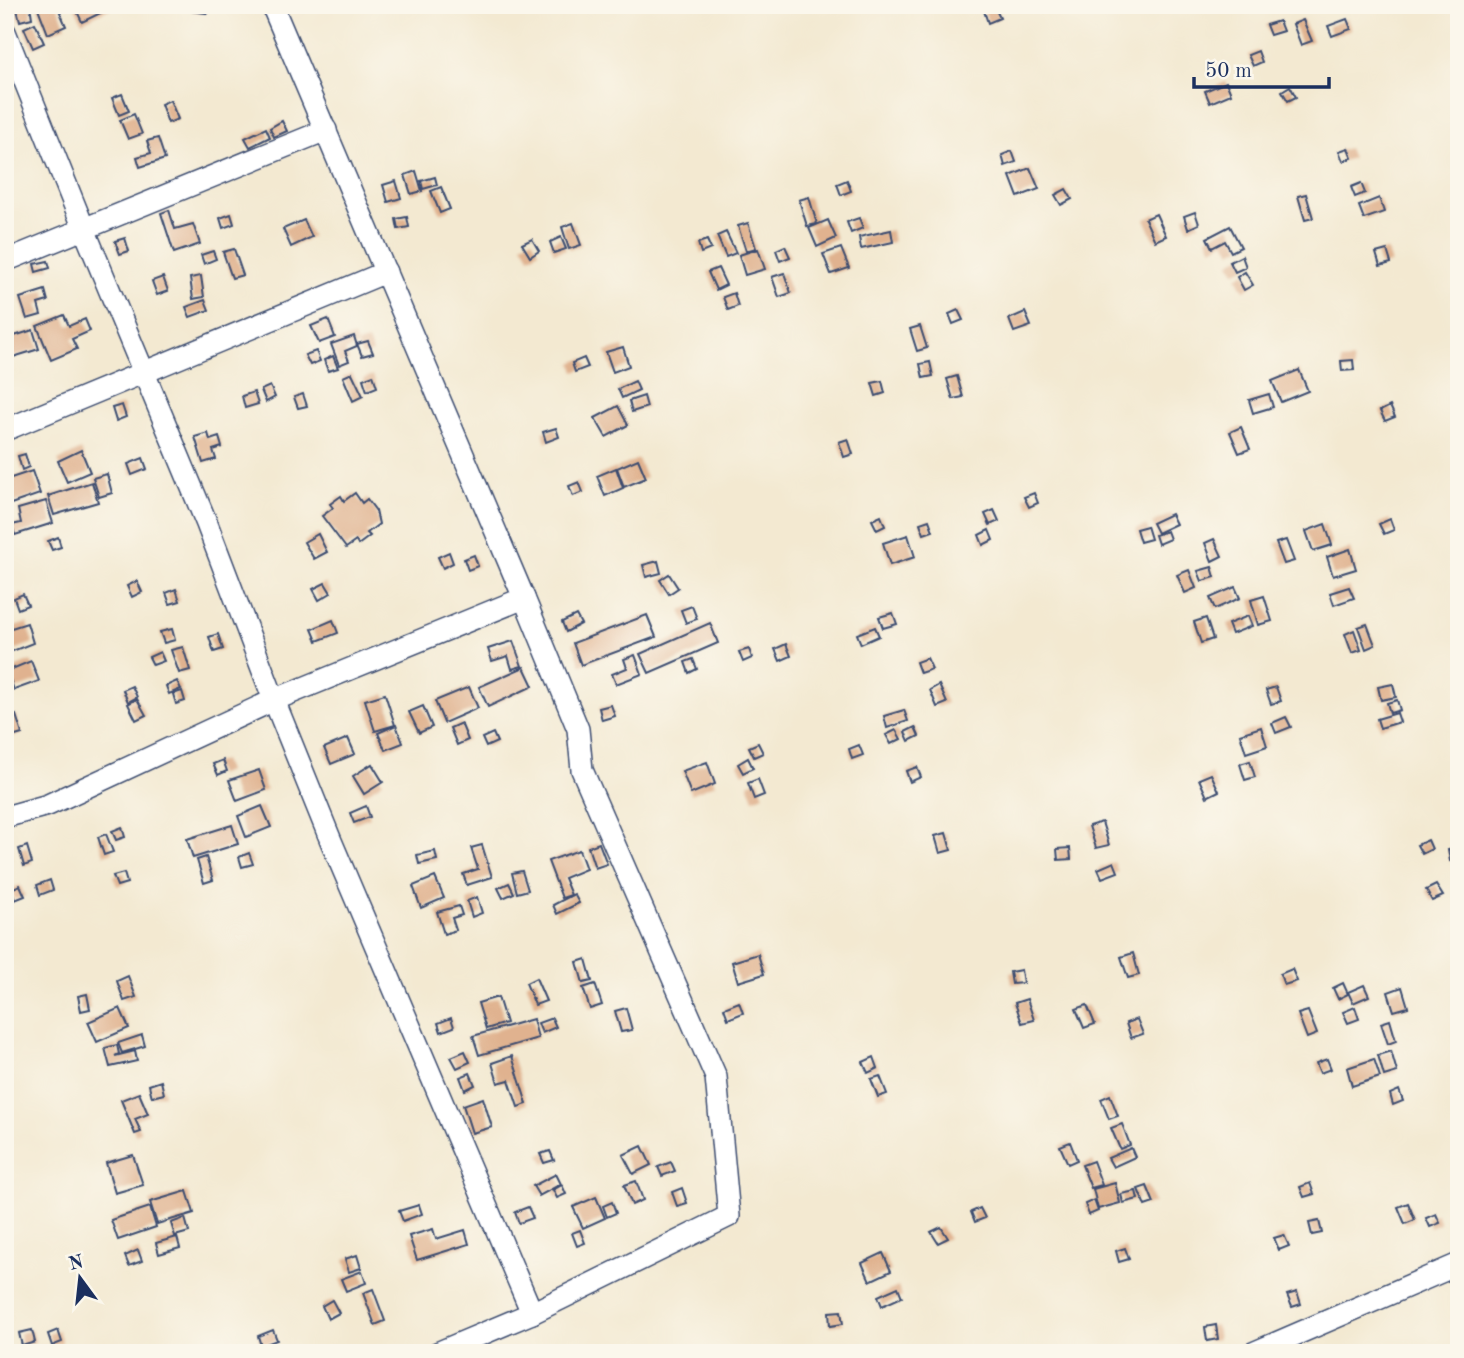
<svg xmlns="http://www.w3.org/2000/svg" width="1464" height="1358" font-family="'Old Standard TT',serif">
<style>
.building{fill:#e0b28f}
.lines{fill:none;stroke-linecap:round;stroke-linejoin:round}
.minor-casing{stroke:#3b4b6f;stroke-width:24}
.minor{stroke:#fff;stroke-width:21}
</style>
<rect width="100%" height="100%" fill="#fbf7ec"/>
<filter id="ink" filterUnits="userSpaceOnUse"><feTurbulence type="fractalNoise" baseFrequency=".0143" numOctaves="2"/><feDisplacementMap in="SourceGraphic" scale="14" xChannelSelector="R" yChannelSelector="G"/><feConvolveMatrix kernelMatrix="1 2 1 2 8 2 1 2 1" color-interpolation-filters="sRGB"/></filter>
<filter id="wash" filterUnits="userSpaceOnUse"><feTurbulence type="fractalNoise" baseFrequency=".00686" numOctaves="4" result="noise"/><feDisplacementMap in="SourceGraphic" scale="28" xChannelSelector="R" yChannelSelector="G"/><feGaussianBlur stdDeviation="1.57" result="paint"/><feColorMatrix in="noise" values="0 0 0 0 0 0 0 0 0 0 0 0 0 0 0 0 0 1.4 0 .05"/><feComposite in="paint" operator="in"/></filter>
<g filter="url(#wash)">
<rect width="100%" height="100%" fill="#f3e9d1"/>
<g id="blocks">
<g class="building">
<path d="M16,5H30L32,18L20,21Z"/>
<path d="M45,5H57L66,26L48,34L38,8Z"/>
<path d="M74,5H117L82,22Z"/>
<path d="M192,5H207V13L192,11Z"/>
<path d="M995,8L1000,18L988,23L984,11Z"/>
<path d="M1347,19L1351,29L1332,36L1328,26Z"/>
<path d="M1303,20L1312,41L1301,45L1293,24Z"/>
<path d="M1279,21L1283,31L1270,35L1266,25Z"/>
<path d="M35,23L44,43L33,48L24,28Z"/>
<path d="M1258,51L1262,62L1253,66L1248,55Z"/>
<path d="M1226,82L1231,94L1210,103L1205,91Z"/>
<path d="M1290,86L1296,97L1288,101L1282,91Z"/>
<path d="M122,94L129,111L119,115L112,98Z"/>
<path d="M170,100L178,119L168,123L161,104Z"/>
<path d="M134,114L142,134L128,139L120,120Z"/>
<path d="M282,121L287,131L274,137L270,128Z"/>
<path d="M266,128L270,137L250,147L245,138Z"/>
<path d="M158,138L165,159L140,167L137,157L151,153L147,141Z"/>
<path d="M1348,148L1352,158L1343,161L1339,151Z"/>
<path d="M1012,151L1016,162L1005,166L1002,155Z"/>
<path d="M1030,168L1039,189L1018,197L1010,176Z"/>
<path d="M416,171L422,191L411,194L405,175Z"/>
<path d="M435,177L437,185L423,189L421,181Z"/>
<path d="M847,180L851,191L841,195L837,184Z"/>
<path d="M396,181L401,198L388,202L383,185Z"/>
<path d="M1361,183L1365,193L1355,197L1351,187Z"/>
<path d="M441,187L450,209L440,213L431,191Z"/>
<path d="M1066,189L1072,199L1061,205L1055,195Z"/>
<path d="M1306,194L1313,218L1305,220L1298,196Z"/>
<path d="M809,197L817,224L807,226L799,200Z"/>
<path d="M1379,198L1384,212L1364,219L1359,206Z"/>
<path d="M169,210L175,229L193,224L200,244L174,253L161,213Z"/>
<path d="M1195,212L1199,224L1188,229L1184,216Z"/>
<path d="M231,214L234,224L223,228L220,218Z"/>
<path d="M1156,214L1166,236L1155,241L1145,219Z"/>
<path d="M407,217L409,227L398,229L396,219Z"/>
<path d="M859,218L863,228L851,233L847,222Z"/>
<path d="M304,220L312,237L291,247L283,229Z"/>
<path d="M828,220L836,238L817,247L809,228Z"/>
<path d="M573,223L581,245L569,249L562,227Z"/>
<path d="M748,223L756,248L746,251L738,226Z"/>
<path d="M1230,226L1241,247L1231,252L1225,241L1212,248L1207,238Z"/>
<path d="M891,230L893,242L861,249L859,237Z"/>
<path d="M726,232L736,253L726,257L717,236Z"/>
<path d="M561,237L566,249L554,253L550,242Z"/>
<path d="M125,238L129,251L120,254L115,241Z"/>
<path d="M532,239L539,251L530,257L522,244Z"/>
<path d="M707,240L711,249L701,253L698,243Z"/>
<path d="M785,246L790,257L780,261L776,250Z"/>
<path d="M841,248L849,268L831,274L823,254Z"/>
<path d="M234,249L243,275L232,278L223,252Z"/>
<path d="M758,249L765,269L745,275L739,255Z"/>
<path d="M1387,250L1391,263L1380,266L1376,253Z"/>
<path d="M213,251L216,259L204,264L201,255Z"/>
<path d="M1242,256L1246,267L1235,272L1230,262Z"/>
<path d="M48,261L50,268L36,272L34,264Z"/>
<path d="M718,268L726,285L716,290L708,272Z"/>
<path d="M1245,272L1253,285L1244,290L1237,277Z"/>
<path d="M784,273L791,293L779,297L772,277Z"/>
<path d="M201,276L204,297L193,299L190,278Z"/>
<path d="M163,277L168,291L157,295L152,281Z"/>
<path d="M45,290L48,301L38,304L41,315L27,319L20,298Z"/>
<path d="M734,293L738,306L728,310L723,297Z"/>
<path d="M205,300L209,310L190,317L186,307Z"/>
<path d="M958,310L963,320L953,324L949,314Z"/>
<path d="M1025,312L1031,326L1014,332L1009,319Z"/>
<path d="M64,315L69,326L85,319L90,331L72,339L77,349L51,360L37,326Z"/>
<path d="M328,319L335,337L319,343L311,326Z"/>
<path d="M920,326L927,348L917,351L910,329Z"/>
<path d="M33,330L39,349L10,358L5,339Z"/>
<path d="M354,336L357,346L345,351L349,361L339,365L331,344Z"/>
<path d="M368,341L373,353L362,356L357,344Z"/>
<path d="M623,347L629,366L613,372L606,352Z"/>
<path d="M316,351L320,361L310,365L305,355Z"/>
<path d="M333,356L338,368L328,371L324,360Z"/>
<path d="M584,358L588,367L575,372L572,363Z"/>
<path d="M1353,360L1354,370L1342,371L1341,361Z"/>
<path d="M930,362L933,376L923,378L920,364Z"/>
<path d="M1299,370L1308,391L1281,402L1272,381Z"/>
<path d="M352,373L363,396L353,401L343,377Z"/>
<path d="M373,375L377,387L367,391L363,379Z"/>
<path d="M957,376L963,397L953,399L947,379Z"/>
<path d="M635,381L639,390L622,398L618,389Z"/>
<path d="M882,381L885,393L876,396L872,383Z"/>
<path d="M270,386L275,397L266,402L261,390Z"/>
<path d="M254,392L258,404L245,408L242,396Z"/>
<path d="M303,394L307,406L298,408L294,397Z"/>
<path d="M1269,394L1273,407L1253,413L1249,400Z"/>
<path d="M644,396L647,407L632,412L629,401Z"/>
<path d="M122,405L126,417L116,421L112,408Z"/>
<path d="M618,406L628,425L606,437L595,418Z"/>
<path d="M1390,406L1395,417L1385,421L1380,411Z"/>
<path d="M1241,427L1250,449L1239,453L1230,432Z"/>
<path d="M556,428L559,437L546,442L543,432Z"/>
<path d="M208,433L210,440L219,437L222,447L213,450L216,459L203,463L195,437Z"/>
<path d="M848,439L853,454L844,457L839,442Z"/>
<path d="M81,450L90,472L67,482L58,461Z"/>
<path d="M25,454L29,467L22,470L18,456Z"/>
<path d="M143,458L147,469L132,475L128,464Z"/>
<path d="M638,459L646,478L624,487L617,468Z"/>
<path d="M616,468L623,488L605,496L597,476Z"/>
<path d="M32,471L40,494L5,506V480Z"/>
<path d="M107,474L112,493L99,497L93,478Z"/>
<path d="M92,482L98,502L54,515L48,496Z"/>
<path d="M579,482L583,492L573,496L569,486Z"/>
<path d="M355,493L362,503L367,499L376,511L379,524L367,533L370,536L358,545L356,541L346,548L322,516L333,508L330,504L341,496L344,501Z"/>
<path d="M1034,493L1038,503L1029,507L1024,497Z"/>
<path d="M46,501L53,523L15,535L12,525L21,523L18,509Z"/>
<path d="M994,510L999,521L990,525L985,514Z"/>
<path d="M1171,514L1176,524L1157,533L1152,523Z"/>
<path d="M881,516L885,526L877,530L872,520Z"/>
<path d="M1390,519L1394,530L1384,534L1379,524Z"/>
<path d="M929,520L933,531L924,534L920,523Z"/>
<path d="M1325,524L1332,545L1313,551L1306,531Z"/>
<path d="M1147,526L1151,539L1140,542L1136,529Z"/>
<path d="M989,530L993,540L983,545L979,535Z"/>
<path d="M1167,531L1170,539L1158,544L1155,535Z"/>
<path d="M318,534L327,552L314,559L304,542Z"/>
<path d="M908,535L915,557L890,565L883,543Z"/>
<path d="M58,537L61,547L52,550L48,541Z"/>
<path d="M1214,539L1222,556L1212,561L1205,543Z"/>
<path d="M1286,540L1294,561L1284,564L1276,543Z"/>
<path d="M1350,549L1356,569L1333,576L1327,557Z"/>
<path d="M449,552L453,563L443,568L438,557Z"/>
<path d="M474,555L478,566L468,570L464,559Z"/>
<path d="M658,561L661,573L646,577L643,565Z"/>
<path d="M1212,567L1215,577L1202,581L1198,571Z"/>
<path d="M1189,570L1196,588L1185,593L1177,575Z"/>
<path d="M669,574L678,588L669,594L660,580Z"/>
<path d="M137,581L142,592L132,597L127,586Z"/>
<path d="M325,583L331,593L319,600L313,589Z"/>
<path d="M1235,587L1240,598L1215,609L1210,598Z"/>
<path d="M1349,587L1354,598L1334,605L1330,593Z"/>
<path d="M176,589L180,601L170,604L166,593Z"/>
<path d="M23,594L28,605L18,609L14,598Z"/>
<path d="M1264,596L1272,621L1258,625L1251,600Z"/>
<path d="M692,606L697,619L686,623L681,610Z"/>
<path d="M893,613L897,624L883,628L879,617Z"/>
<path d="M576,615L581,624L566,632L562,622Z"/>
<path d="M647,615L656,637L581,665L573,643Z"/>
<path d="M1248,616L1252,626L1232,634L1228,624Z"/>
<path d="M1206,618L1213,639L1201,643L1194,622Z"/>
<path d="M333,620L338,633L317,641L312,629Z"/>
<path d="M27,623L33,643L5,654V630Z"/>
<path d="M710,623L718,643L649,673L640,654Z"/>
<path d="M1367,624L1375,645L1366,649L1358,627Z"/>
<path d="M875,627L879,636L861,644L857,634Z"/>
<path d="M172,629L175,640L164,643L160,632Z"/>
<path d="M1354,630L1361,650L1352,653L1345,634Z"/>
<path d="M218,634L223,649L214,652L209,637Z"/>
<path d="M513,641L522,666L512,669L508,656L492,661L488,649Z"/>
<path d="M786,644L791,656L780,661L775,649Z"/>
<path d="M183,647L190,670L179,673L171,650Z"/>
<path d="M749,649L752,658L743,662L739,652Z"/>
<path d="M160,652L164,661L153,665L149,657Z"/>
<path d="M635,655L642,674L616,684L612,674L627,668L624,659Z"/>
<path d="M927,658L932,669L920,673L916,662Z"/>
<path d="M693,659L697,669L689,673L685,662Z"/>
<path d="M31,661L39,681L14,690L7,671Z"/>
<path d="M524,667L533,686L488,707L479,687Z"/>
<path d="M177,681L181,689L169,694L166,686Z"/>
<path d="M1393,684L1396,697L1381,700L1378,687Z"/>
<path d="M939,685L947,703L937,707L930,690Z"/>
<path d="M132,686L137,697L128,702L123,690Z"/>
<path d="M469,687L478,708L444,723L435,701Z"/>
<path d="M1276,687L1281,701L1271,704L1266,690Z"/>
<path d="M182,691L185,701L176,704L173,694Z"/>
<path d="M385,694L395,725L375,731L365,700Z"/>
<path d="M137,699L146,715L136,720L128,704Z"/>
<path d="M1397,700L1400,710L1390,713L1387,703Z"/>
<path d="M611,705L615,716L602,720L599,708Z"/>
<path d="M423,706L432,727L419,733L409,712Z"/>
<path d="M904,710L908,721L887,728L884,716Z"/>
<path d="M1397,713L1400,722L1380,728L1377,719Z"/>
<path d="M16,715L22,734L12,737L6,718Z"/>
<path d="M1286,717L1291,727L1276,733L1272,723Z"/>
<path d="M461,723L468,740L457,745L450,728Z"/>
<path d="M396,725L403,743L385,750L378,733Z"/>
<path d="M915,727L919,736L909,741L905,732Z"/>
<path d="M1261,727L1267,746L1246,753L1240,734Z"/>
<path d="M896,730L901,739L891,744L886,735Z"/>
<path d="M493,733L497,742L486,747L482,738Z"/>
<path d="M348,738L355,754L331,764L324,748Z"/>
<path d="M758,743L763,753L754,757L749,747Z"/>
<path d="M859,745L863,755L852,759L849,749Z"/>
<path d="M748,758L753,768L743,773L738,764Z"/>
<path d="M223,760L227,771L218,775L213,764Z"/>
<path d="M1250,761L1255,777L1245,780L1240,764Z"/>
<path d="M707,762L715,784L691,794L682,771Z"/>
<path d="M372,764L383,782L364,794L353,776Z"/>
<path d="M917,767L921,777L910,782L906,771Z"/>
<path d="M259,770L266,790L237,801L229,780Z"/>
<path d="M1211,774L1219,791L1207,797L1199,779Z"/>
<path d="M758,779L764,795L754,799L748,783Z"/>
<path d="M262,806L271,827L246,837L238,816Z"/>
<path d="M366,806L370,817L354,823L350,813Z"/>
<path d="M1102,822L1109,845L1096,848L1089,826Z"/>
<path d="M232,825L238,844L193,858L187,839Z"/>
<path d="M122,827L125,837L116,840L112,831Z"/>
<path d="M946,833L951,850L940,853L935,836Z"/>
<path d="M106,834L113,852L104,855L98,837Z"/>
<path d="M1428,840L1432,849L1422,854L1417,845Z"/>
<path d="M599,843L607,864L595,868L588,847Z"/>
<path d="M482,845L492,877L467,885L463,874L478,869L471,848Z"/>
<path d="M27,846L32,863L24,866L19,849Z"/>
<path d="M1070,848L1071,859L1058,860L1057,849Z"/>
<path d="M1458,848L1459,859L1450,861L1448,850Z"/>
<path d="M8,849L12,859L5,861V850Z"/>
<path d="M579,850L586,869L564,878L571,895L562,898L548,861Z"/>
<path d="M435,851L437,860L419,864L417,855Z"/>
<path d="M249,853L253,864L242,867L239,857Z"/>
<path d="M206,857L213,880L204,883L197,860Z"/>
<path d="M1114,862L1118,872L1102,878L1098,869Z"/>
<path d="M522,871L528,890L517,893L512,873Z"/>
<path d="M124,873L127,883L117,886L113,876Z"/>
<path d="M435,877L444,898L421,908L413,886Z"/>
<path d="M50,880L53,890L40,895L37,885Z"/>
<path d="M509,883L514,893L503,898L498,888Z"/>
<path d="M20,885L25,896L15,900L11,889Z"/>
<path d="M1436,885L1443,896L1432,901L1426,890Z"/>
<path d="M574,894L579,903L557,914L553,905Z"/>
<path d="M477,897L482,913L472,917L467,901Z"/>
<path d="M459,906L462,915L452,918L456,930L444,934L437,912Z"/>
<path d="M1133,953L1139,975L1128,978L1121,957Z"/>
<path d="M758,954L764,974L738,982L732,962Z"/>
<path d="M586,959L592,981L583,983L577,962Z"/>
<path d="M1292,969L1297,981L1284,985L1280,974Z"/>
<path d="M1021,970L1023,983L1012,984L1010,972Z"/>
<path d="M128,976L136,997L124,1001L117,981Z"/>
<path d="M536,978L546,1001L535,1005L526,983Z"/>
<path d="M1343,983L1348,994L1338,999L1333,988Z"/>
<path d="M595,984L602,1005L590,1009L583,988Z"/>
<path d="M1364,985L1369,996L1353,1003L1348,992Z"/>
<path d="M1402,987L1408,1007L1394,1011L1388,992Z"/>
<path d="M87,994L90,1009L81,1011L78,996Z"/>
<path d="M498,997L506,1023L486,1029L478,1003Z"/>
<path d="M1027,999L1034,1020L1022,1023L1015,1003Z"/>
<path d="M739,1002L743,1013L728,1019L724,1008Z"/>
<path d="M1087,1005L1095,1024L1084,1028L1076,1009Z"/>
<path d="M1355,1007L1359,1019L1348,1023L1343,1012Z"/>
<path d="M120,1008L129,1028L97,1042L88,1022Z"/>
<path d="M626,1008L632,1030L621,1032L615,1011Z"/>
<path d="M1308,1011L1317,1034L1307,1038L1298,1014Z"/>
<path d="M451,1018L454,1027L441,1032L438,1023Z"/>
<path d="M552,1018L556,1027L542,1033L538,1023Z"/>
<path d="M533,1019L538,1038L479,1055L473,1036Z"/>
<path d="M1137,1019L1143,1034L1131,1038L1126,1023Z"/>
<path d="M1390,1020L1396,1041L1388,1044L1381,1023Z"/>
<path d="M142,1035L145,1046L122,1053L118,1043Z"/>
<path d="M117,1045L119,1054L115,1056L135,1051L137,1061L110,1067L105,1048Z"/>
<path d="M465,1051L470,1062L457,1068L451,1057Z"/>
<path d="M1391,1051L1397,1072L1384,1076L1378,1055Z"/>
<path d="M512,1056L527,1104L518,1107L509,1080L498,1083L492,1063Z"/>
<path d="M874,1057L878,1068L868,1073L863,1062Z"/>
<path d="M1327,1059L1331,1069L1320,1073L1316,1063Z"/>
<path d="M1374,1059L1380,1077L1352,1086L1347,1068Z"/>
<path d="M470,1073L475,1085L465,1090L460,1077Z"/>
<path d="M880,1076L887,1094L878,1097L871,1079Z"/>
<path d="M161,1081L164,1094L152,1097L149,1085Z"/>
<path d="M1399,1090L1403,1101L1393,1105L1390,1094Z"/>
<path d="M139,1093L148,1114L135,1119L141,1132L135,1134L121,1100Z"/>
<path d="M1110,1095L1118,1116L1109,1119L1101,1099Z"/>
<path d="M483,1098L492,1127L472,1133L463,1105Z"/>
<path d="M1122,1124L1130,1145L1120,1149L1111,1128Z"/>
<path d="M1070,1142L1077,1160L1068,1164L1060,1146Z"/>
<path d="M1459,1143V1159H1458L1454,1144Z"/>
<path d="M642,1146L651,1165L633,1174L623,1155Z"/>
<path d="M1131,1148L1135,1157L1113,1167L1108,1158Z"/>
<path d="M550,1151L554,1160L544,1163L540,1154Z"/>
<path d="M133,1155L143,1185L115,1193L106,1163Z"/>
<path d="M1093,1161L1102,1185L1091,1188L1082,1165Z"/>
<path d="M671,1162L675,1171L662,1176L658,1167Z"/>
<path d="M556,1174L561,1184L539,1196L533,1186Z"/>
<path d="M636,1181L643,1200L632,1205L624,1185Z"/>
<path d="M1115,1183L1120,1203L1098,1209L1093,1189Z"/>
<path d="M1310,1183L1314,1194L1304,1197L1300,1187Z"/>
<path d="M562,1185L566,1194L557,1198L553,1190Z"/>
<path d="M1147,1186L1154,1203L1145,1206L1138,1189Z"/>
<path d="M682,1188L687,1203L677,1206L672,1192Z"/>
<path d="M187,1191L194,1213L157,1224L150,1202Z"/>
<path d="M1136,1191L1138,1199L1123,1203L1121,1194Z"/>
<path d="M596,1197L605,1218L583,1228L573,1207Z"/>
<path d="M1094,1200L1098,1211L1089,1215L1085,1204Z"/>
<path d="M612,1202L616,1213L607,1217L603,1206Z"/>
<path d="M1408,1203L1415,1220L1405,1224L1398,1207Z"/>
<path d="M419,1205L422,1214L403,1221L399,1211Z"/>
<path d="M150,1207L156,1227L118,1240L111,1220Z"/>
<path d="M528,1207L533,1218L519,1223L515,1212Z"/>
<path d="M980,1208L985,1218L975,1222L971,1212Z"/>
<path d="M1436,1214L1440,1223L1430,1227L1426,1218Z"/>
<path d="M185,1218L189,1232L175,1236L171,1223Z"/>
<path d="M1319,1221L1322,1233L1312,1235L1309,1223Z"/>
<path d="M941,1227L948,1238L938,1243L931,1232Z"/>
<path d="M433,1229L436,1239L465,1230L469,1244L417,1260L409,1236Z"/>
<path d="M580,1230L585,1243L577,1246L572,1233Z"/>
<path d="M1284,1235L1289,1246L1279,1250L1274,1238Z"/>
<path d="M177,1237L180,1248L159,1254L156,1243Z"/>
<path d="M1125,1248L1129,1259L1119,1262L1116,1251Z"/>
<path d="M138,1250L142,1261L129,1266L125,1256Z"/>
<path d="M883,1253L891,1271L870,1281L862,1263Z"/>
<path d="M357,1255L361,1268L349,1272L345,1259Z"/>
<path d="M362,1271L366,1283L346,1291L341,1279Z"/>
<path d="M898,1287L902,1297L882,1306L878,1296Z"/>
<path d="M373,1289L385,1321L375,1325L363,1293Z"/>
<path d="M1297,1292L1301,1304L1292,1307L1287,1295Z"/>
<path d="M332,1300L339,1313L328,1319L322,1306Z"/>
<path d="M841,1311L843,1324L830,1326L829,1312Z"/>
<path d="M1216,1325L1218,1339L1207,1341L1205,1327Z"/>
<path d="M32,1330L35,1342L22,1346L19,1333Z"/>
<path d="M58,1330L62,1342L52,1346L48,1334Z"/>
<path d="M273,1330L277,1340L261,1346L258,1336Z"/>
</g>
</g>
</g>
<g filter="url(#ink)">
<use href="#blocks" fill-opacity="0" stroke="#3b4b6f" stroke-width="2"/>
<g class="lines">
<g class="minor-casing">
<g id="minor">
<path d="M5,32L84,229L207,524L274,700L331,841L532,1313L437,1353"/>
<path d="M5,261L326,130"/>
<path d="M5,430L386,272"/>
<path d="M524,598L578,729L582,770L716,1077L729,1216L532,1313"/>
<path d="M5,817L48,805L274,700L524,598L272,5"/>
<path d="M1253,1353L1459,1264"/>
</g>
</g>
<use href="#minor" class="minor"/>
</g>
</g>
<rect width="1464" height="1358" fill="none" stroke="#fbf7ec" stroke-width="28"/>
<g transform="translate(80 1278) rotate(345)" stroke="#fbf7ec" stroke-width="5" paint-order="stroke">
<path d="M0-5L12 26L0 18L-12 26Z" fill="#1b2f5e"/>
<text y="-10" font-size="19" font-weight="bold" text-anchor="middle" fill="#1b2f5e">N</text>
</g>
<path d="M1194 77v10h135v-10" fill="none" stroke="#1b2f5e" stroke-width="3.5"/>
<text x="1205" y="77" font-size="21" fill="#1b2f5e" stroke="#fbf7ec" stroke-width="5" paint-order="stroke">50 m</text>
</svg>
